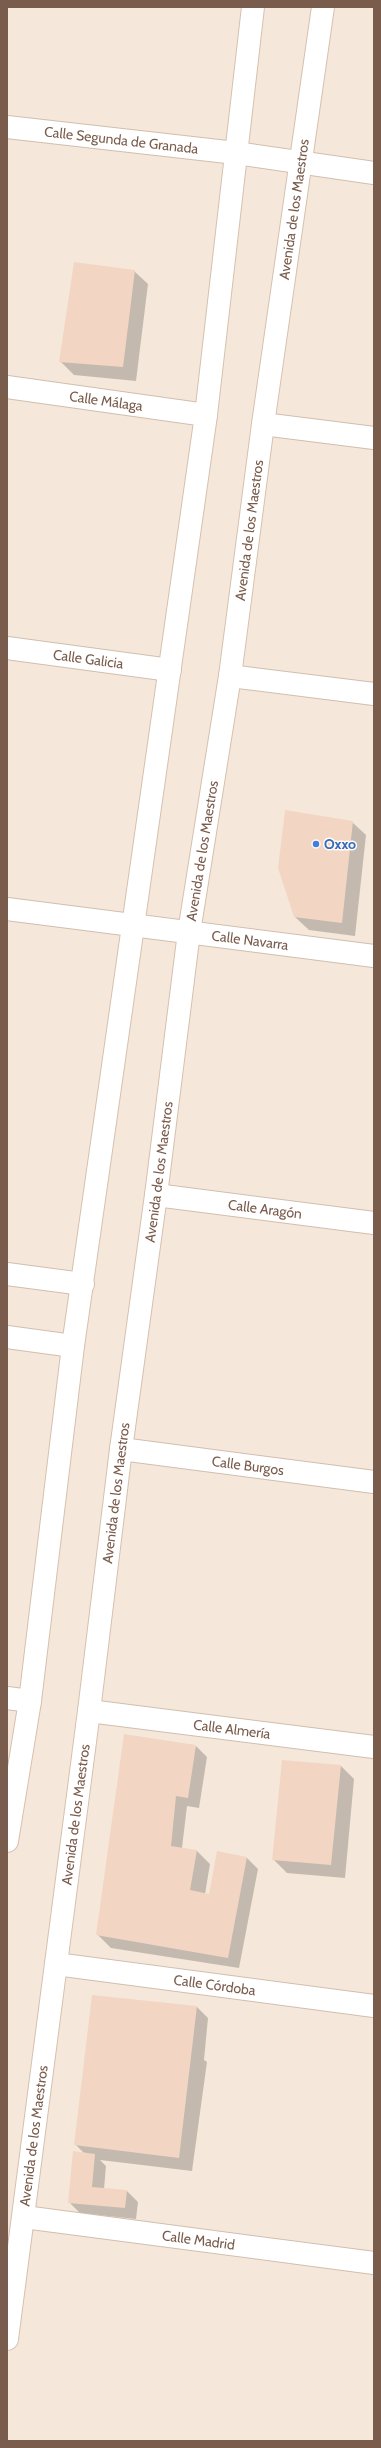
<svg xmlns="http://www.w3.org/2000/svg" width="381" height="2448" font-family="Cabin,sans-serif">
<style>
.residential{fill:#f5e8da}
.shadow{fill:#0003}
.building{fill:#f3d5c3}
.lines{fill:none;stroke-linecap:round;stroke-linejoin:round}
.minor-casing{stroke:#d1beb0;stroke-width:24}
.secondary-casing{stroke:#d6c0b0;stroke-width:24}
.minor{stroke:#fff;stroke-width:22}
.secondary{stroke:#fff;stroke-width:22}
.shop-dot{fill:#3f7fe0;stroke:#fffaf3;stroke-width:1.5}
.labels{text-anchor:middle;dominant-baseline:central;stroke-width:3;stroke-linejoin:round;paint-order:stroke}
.street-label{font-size:14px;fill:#7a5c4d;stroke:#fffaf3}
.shop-label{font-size:14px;font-weight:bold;fill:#366cbe;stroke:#fffaf3;text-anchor:start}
</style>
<rect width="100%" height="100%" fill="#fdf6ec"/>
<rect class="residential" x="7" y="7" width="367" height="2434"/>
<g class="shadow">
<path d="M134,271L148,284L136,381L74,375L60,361Z"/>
<path d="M352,822L366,835L355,936L309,930L295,917Z"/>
<path d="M196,1746L207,1757L199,1808L187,1806L182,1848L197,1851L210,1864L205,1894L210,1896L218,1853L247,1858L258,1869L239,1968L111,1948L97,1934Z"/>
<path d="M341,1766L354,1779L345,1878L287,1873L273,1859Z"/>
<path d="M93,1996L197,2007L208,2018L204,2060L207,2062L192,2171L100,2160L106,2166L104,2189L127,2191L138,2202L136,2219L80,2213L69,2202L84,2153L75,2144Z"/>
</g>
<g class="building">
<path d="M74,262L135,270L123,367L59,362Z"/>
<path d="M285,810L353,821L342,923L294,917L278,868Z"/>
<path d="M124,1734L196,1745L188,1798L176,1796L171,1846L197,1850L190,1890L209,1894L217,1851L247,1857L228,1958L96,1935Z"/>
<path d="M282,1760L341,1765L331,1865L272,1860Z"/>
<path d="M92,1995L197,2006L179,2158L74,2145Z"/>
<path d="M73,2151L95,2154L92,2187L127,2190L125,2208L68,2203Z"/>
</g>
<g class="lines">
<g class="minor-casing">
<g id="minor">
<path id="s1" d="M7,127L236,153L374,173"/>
<path id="s2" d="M7,387L206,415"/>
<path d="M263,424L374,438"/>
<path id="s3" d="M7,648L170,670"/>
<path d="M230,676L374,694"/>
<path id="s4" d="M7,909L374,956"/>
<path id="s5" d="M156,1195L374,1223"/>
<path d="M7,1274L83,1284"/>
<path d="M7,1337L73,1346"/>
<path id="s6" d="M121,1449L374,1482"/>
<path d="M7,1698L30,1701"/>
<path id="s7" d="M89,1711L374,1747"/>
<path id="s8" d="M56,1964L374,2006"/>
<path id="s9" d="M24,2217L374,2263"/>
</g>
</g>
<g class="secondary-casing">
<g id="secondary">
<path d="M7,1841L30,1701L73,1346L206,415L253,7"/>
<path id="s10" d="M7,2339L89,1711L121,1449L156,1195L189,932L230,676L263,424L323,7"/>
</g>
</g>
<use href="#minor" class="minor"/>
<use href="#secondary" class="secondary"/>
</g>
<circle class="shop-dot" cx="316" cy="844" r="4"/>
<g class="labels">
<g class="street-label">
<text stroke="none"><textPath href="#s1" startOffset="115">Calle Segunda de Granada</textPath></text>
<text stroke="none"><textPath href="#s10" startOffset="2149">Avenida de los Maestros</textPath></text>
<text stroke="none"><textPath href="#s2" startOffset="100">Calle Málaga</textPath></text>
<text stroke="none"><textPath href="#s10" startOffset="1825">Avenida de los Maestros</textPath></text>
<text stroke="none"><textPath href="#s3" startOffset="82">Calle Galicia</textPath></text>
<text stroke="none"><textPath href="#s10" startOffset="1501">Avenida de los Maestros</textPath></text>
<text stroke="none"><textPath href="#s4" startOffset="245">Calle Navarra</textPath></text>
<text stroke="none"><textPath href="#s10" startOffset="1177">Avenida de los Maestros</textPath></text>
<text stroke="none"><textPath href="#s5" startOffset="110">Calle Aragón</textPath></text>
<text stroke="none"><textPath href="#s6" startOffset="128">Calle Burgos</textPath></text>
<text stroke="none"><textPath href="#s10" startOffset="853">Avenida de los Maestros</textPath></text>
<text stroke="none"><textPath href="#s7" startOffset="144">Calle Almería</textPath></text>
<text stroke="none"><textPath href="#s10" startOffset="529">Avenida de los Maestros</textPath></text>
<text stroke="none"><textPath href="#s8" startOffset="160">Calle Córdoba</textPath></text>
<text stroke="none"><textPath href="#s10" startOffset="205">Avenida de los Maestros</textPath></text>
<text stroke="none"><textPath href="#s9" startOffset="176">Calle Madrid</textPath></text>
</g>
<g class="shop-label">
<text x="324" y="844">Oxxo</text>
</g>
</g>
<rect width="381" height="2448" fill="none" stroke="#7a5c4d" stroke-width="16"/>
</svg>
